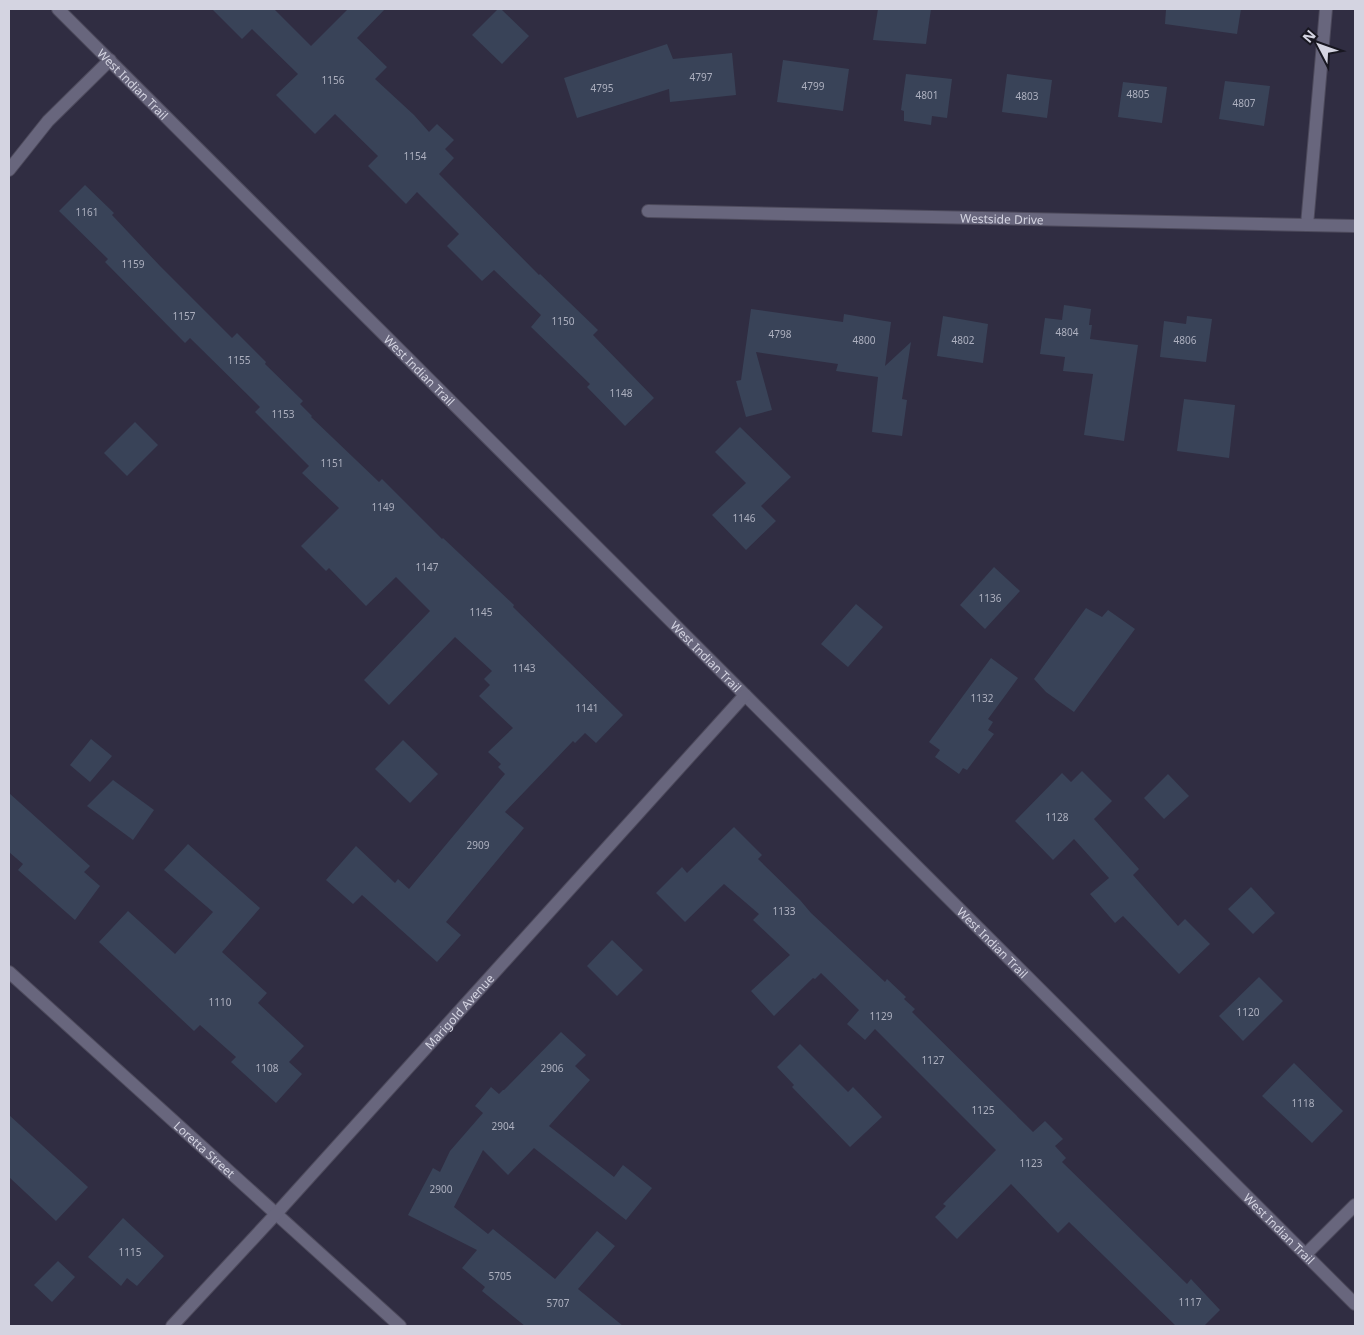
<svg xmlns="http://www.w3.org/2000/svg" width="1364" height="1335" font-family="'Noto Sans',sans-serif">
<style>
.building{fill:#394358}
.lines{fill:none;stroke-linecap:round;stroke-linejoin:round}
.service-casing{stroke:#4d4a5c;stroke-width:14}
.minor-casing{stroke:#4d4a5c;stroke-width:14}
.service{stroke:#68667d;stroke-width:12}
.minor{stroke:#68667d;stroke-width:12}
.labels{text-anchor:middle;dominant-baseline:central;stroke-width:4;stroke-linejoin:round;paint-order:stroke}
.number-label{font-size:10px;fill:#adb0bf}
.street-label{font-size:12px;fill:#d4d4e1;stroke:#181721}
</style>
<rect width="100%" height="100%" fill="#302d42"/>
<g class="building">
<path d="M212,9H274L311,46L348,9H385L357,38L387,67L375,79L414,115L429,132L437,124L454,140L445,149L454,158L439,174L539,275L540,274L598,330L593,335L654,398L625,426L587,387L590,384L531,327L541,315L494,270L482,281L447,246L459,234L417,192L406,204L368,166L378,156L335,114L315,134L276,95L298,74L252,29L242,39Z"/>
<path d="M498,9H501L529,36L502,64L472,35Z"/>
<path d="M878,9H931L926,44L873,40Z"/>
<path d="M1166,9H1241L1237,34L1165,24Z"/>
<path d="M667,44L673,59L732,53L736,95L670,102L669,89L577,118L564,78Z"/>
<path d="M783,60L849,69L843,111L777,102Z"/>
<path d="M906,74L952,79L947,118L932,116L931,125L904,121V111L901,110Z"/>
<path d="M1007,74L1052,80L1047,118L1002,112Z"/>
<path d="M1225,81L1270,86L1264,126L1219,119Z"/>
<path d="M1123,82L1167,87L1162,123L1118,117Z"/>
<path d="M85,185L114,213L112,215L160,266L232,338L237,333L266,362L265,364L303,401L300,404L312,416L311,417L379,482L382,479L442,539L443,538L514,605L513,607L623,715L596,743L585,733L575,743L573,741L505,812L524,828L446,922L461,935L437,962L362,895L353,904L326,880L356,846L395,883L398,879L409,889L505,774L498,767L501,764L488,752L513,728L479,696L490,685L484,679L492,671L455,637L389,705L364,680L430,611L396,577L366,606L329,568L326,571L301,546L339,508L302,473L309,466L255,412L260,407L190,338L185,343L105,262L108,259L59,211Z"/>
<path d="M1064,305L1091,309L1089,325H1092L1090,339L1138,345L1124,441L1084,435L1093,374L1063,371L1065,357L1040,354L1045,318L1062,320Z"/>
<path d="M751,309L843,322L844,314L891,322L885,366L911,342L902,399L907,400L902,436L872,432L878,377L836,371L838,364L756,352L772,410L746,417L736,381L741,380Z"/>
<path d="M943,316L988,324L983,363L937,356Z"/>
<path d="M1187,316L1212,319L1206,362L1160,357L1164,321L1186,324Z"/>
<path d="M1184,399L1235,405L1229,458L1177,451Z"/>
<path d="M135,422L158,445L127,476L104,453Z"/>
<path d="M740,427L791,477L761,506L776,521L746,550L712,515L746,483L715,452Z"/>
<path d="M994,567L1020,591L985,629L960,605Z"/>
<path d="M856,604L883,627L848,667L821,644Z"/>
<path d="M1086,608L1102,617L1108,610L1135,629L1074,712L1046,692L1034,679Z"/>
<path d="M991,658L1018,678L988,719L993,722L988,730L994,734L967,770L963,768L959,774L935,757L940,750L929,742Z"/>
<path d="M91,739L112,756L90,782L70,765Z"/>
<path d="M403,740L438,774L410,803L375,769Z"/>
<path d="M1082,771L1112,801L1094,819L1139,869L1133,875L1178,926L1185,919L1210,944L1179,974L1123,916L1115,923L1090,894L1109,878L1074,839L1053,860L1015,821L1062,773L1071,782Z"/>
<path d="M1168,774L1189,796L1164,819L1144,798Z"/>
<path d="M113,780L154,810L133,840L87,806Z"/>
<path d="M9,793L90,866L84,872L100,886L75,920L18,870L23,864L9,852Z"/>
<path d="M734,827L762,855L758,859L800,900L811,913L885,982L887,979L906,997L904,999L915,1009L912,1012L1033,1132L1045,1121L1063,1139L1055,1146L1066,1158L1062,1162L1187,1284L1191,1279L1220,1310L1204,1326H1176L1069,1222L1058,1233L1011,1184L957,1239L935,1217L946,1206L943,1204L996,1150L875,1029L865,1040L847,1024L859,1010L821,973L815,979L813,978L774,1016L751,991L790,955L753,920L759,914L724,884L685,922L656,893L682,867L687,873Z"/>
<path d="M188,844L260,908L222,952L267,993L258,1003L304,1046L289,1062L302,1074L276,1103L231,1062L236,1057L200,1025L194,1031L99,942L128,911L175,954L213,912L164,870Z"/>
<path d="M1251,887L1275,913L1253,934L1228,909Z"/>
<path d="M612,940L643,970L617,996L587,966Z"/>
<path d="M1259,977L1283,1001L1243,1041L1219,1016Z"/>
<path d="M561,1032L586,1055L575,1066L590,1080L549,1126L614,1177L623,1165L652,1188L626,1220L534,1148L508,1175L483,1150L454,1207L488,1234L493,1229L555,1279L597,1231L615,1246L578,1289L623,1326H525L482,1291L485,1287L462,1268L477,1250L408,1215L433,1168L440,1172L450,1151L483,1113L475,1106L491,1087L499,1094L503,1090H504Z"/>
<path d="M800,1044L848,1092L853,1087L882,1117L850,1147L792,1087L794,1085L777,1067Z"/>
<path d="M1294,1063L1343,1111L1312,1143L1262,1096Z"/>
<path d="M9,1115L88,1187L56,1221L9,1177Z"/>
<path d="M123,1218L164,1256L137,1286L127,1278L121,1286L88,1257Z"/>
<path d="M58,1261L75,1277L52,1302L34,1285Z"/>
</g>
<g class="lines">
<g class="service-casing">
<g id="service">
<path d="M9,170L48,121L110,60"/>
<path d="M1307,225L1326,9"/>
</g>
</g>
<g class="minor-casing">
<g id="minor">
<path id="s1" d="M58,9L1355,1304"/>
<path id="s2" d="M648,211L1355,226"/>
<path id="s3" d="M9,972L400,1326"/>
<path d="M1306,1254L1355,1205"/>
<path id="s4" d="M172,1326L275,1215L745,695"/>
</g>
</g>
<use href="#service" class="service"/>
<use href="#minor" class="minor"/>
</g>
<g class="labels">
<g class="number-label">
<text x="701" y="77">4797</text>
<text x="333" y="80">1156</text>
<text x="813" y="86">4799</text>
<text x="602" y="88">4795</text>
<text x="1138" y="94">4805</text>
<text x="927" y="95">4801</text>
<text x="1027" y="96">4803</text>
<text x="1244" y="103">4807</text>
<text x="415" y="156">1154</text>
<text x="87" y="212">1161</text>
<text x="133" y="264">1159</text>
<text x="184" y="316">1157</text>
<text x="563" y="321">1150</text>
<text x="1067" y="332">4804</text>
<text x="780" y="334">4798</text>
<text x="864" y="340">4800</text>
<text x="963" y="340">4802</text>
<text x="1185" y="340">4806</text>
<text x="239" y="360">1155</text>
<text x="621" y="393">1148</text>
<text x="283" y="414">1153</text>
<text x="332" y="463">1151</text>
<text x="383" y="507">1149</text>
<text x="744" y="518">1146</text>
<text x="427" y="567">1147</text>
<text x="990" y="598">1136</text>
<text x="481" y="612">1145</text>
<text x="524" y="668">1143</text>
<text x="982" y="698">1132</text>
<text x="587" y="708">1141</text>
<text x="1057" y="817">1128</text>
<text x="478" y="845">2909</text>
<text x="784" y="911">1133</text>
<text x="220" y="1002">1110</text>
<text x="1248" y="1012">1120</text>
<text x="881" y="1016">1129</text>
<text x="933" y="1060">1127</text>
<text x="267" y="1068">1108</text>
<text x="552" y="1068">2906</text>
<text x="1303" y="1103">1118</text>
<text x="983" y="1110">1125</text>
<text x="503" y="1126">2904</text>
<text x="1031" y="1163">1123</text>
<text x="441" y="1189">2900</text>
<text x="130" y="1252">1115</text>
<text x="500" y="1276">5705</text>
<text x="1190" y="1302">1117</text>
<text x="558" y="1303">5707</text>
</g>
<g class="street-label">
<text stroke="none"><textPath href="#s1" startOffset="106">West Indian Trail</textPath></text>
<text stroke="none"><textPath href="#s2" startOffset="354">Westside Drive</textPath></text>
<text stroke="none"><textPath href="#s1" startOffset="511">West Indian Trail</textPath></text>
<text stroke="none"><textPath href="#s1" startOffset="916">West Indian Trail</textPath></text>
<text stroke="none"><textPath href="#s1" startOffset="1321">West Indian Trail</textPath></text>
<text stroke="none"><textPath href="#s4" startOffset="426">Marigold Avenue</textPath></text>
<text stroke="none"><textPath href="#s3" startOffset="264">Loretta Street</textPath></text>
<text stroke="none"><textPath href="#s1" startOffset="1726">West Indian Trail</textPath></text>
</g>
</g>
<rect width="1364" height="1335" fill="none" stroke="#d4d4e1" stroke-width="20"/>
<g transform="translate(1319 45) rotate(311)" stroke="#181721" stroke-width="4" paint-order="stroke">
<path d="M0-4L9 19L0 12L-9 19Z" fill="#d4d4e1"/>
<text y="-8" font-size="14" font-weight="bold" text-anchor="middle" fill="#d4d4e1">N</text>
</g>
</svg>
